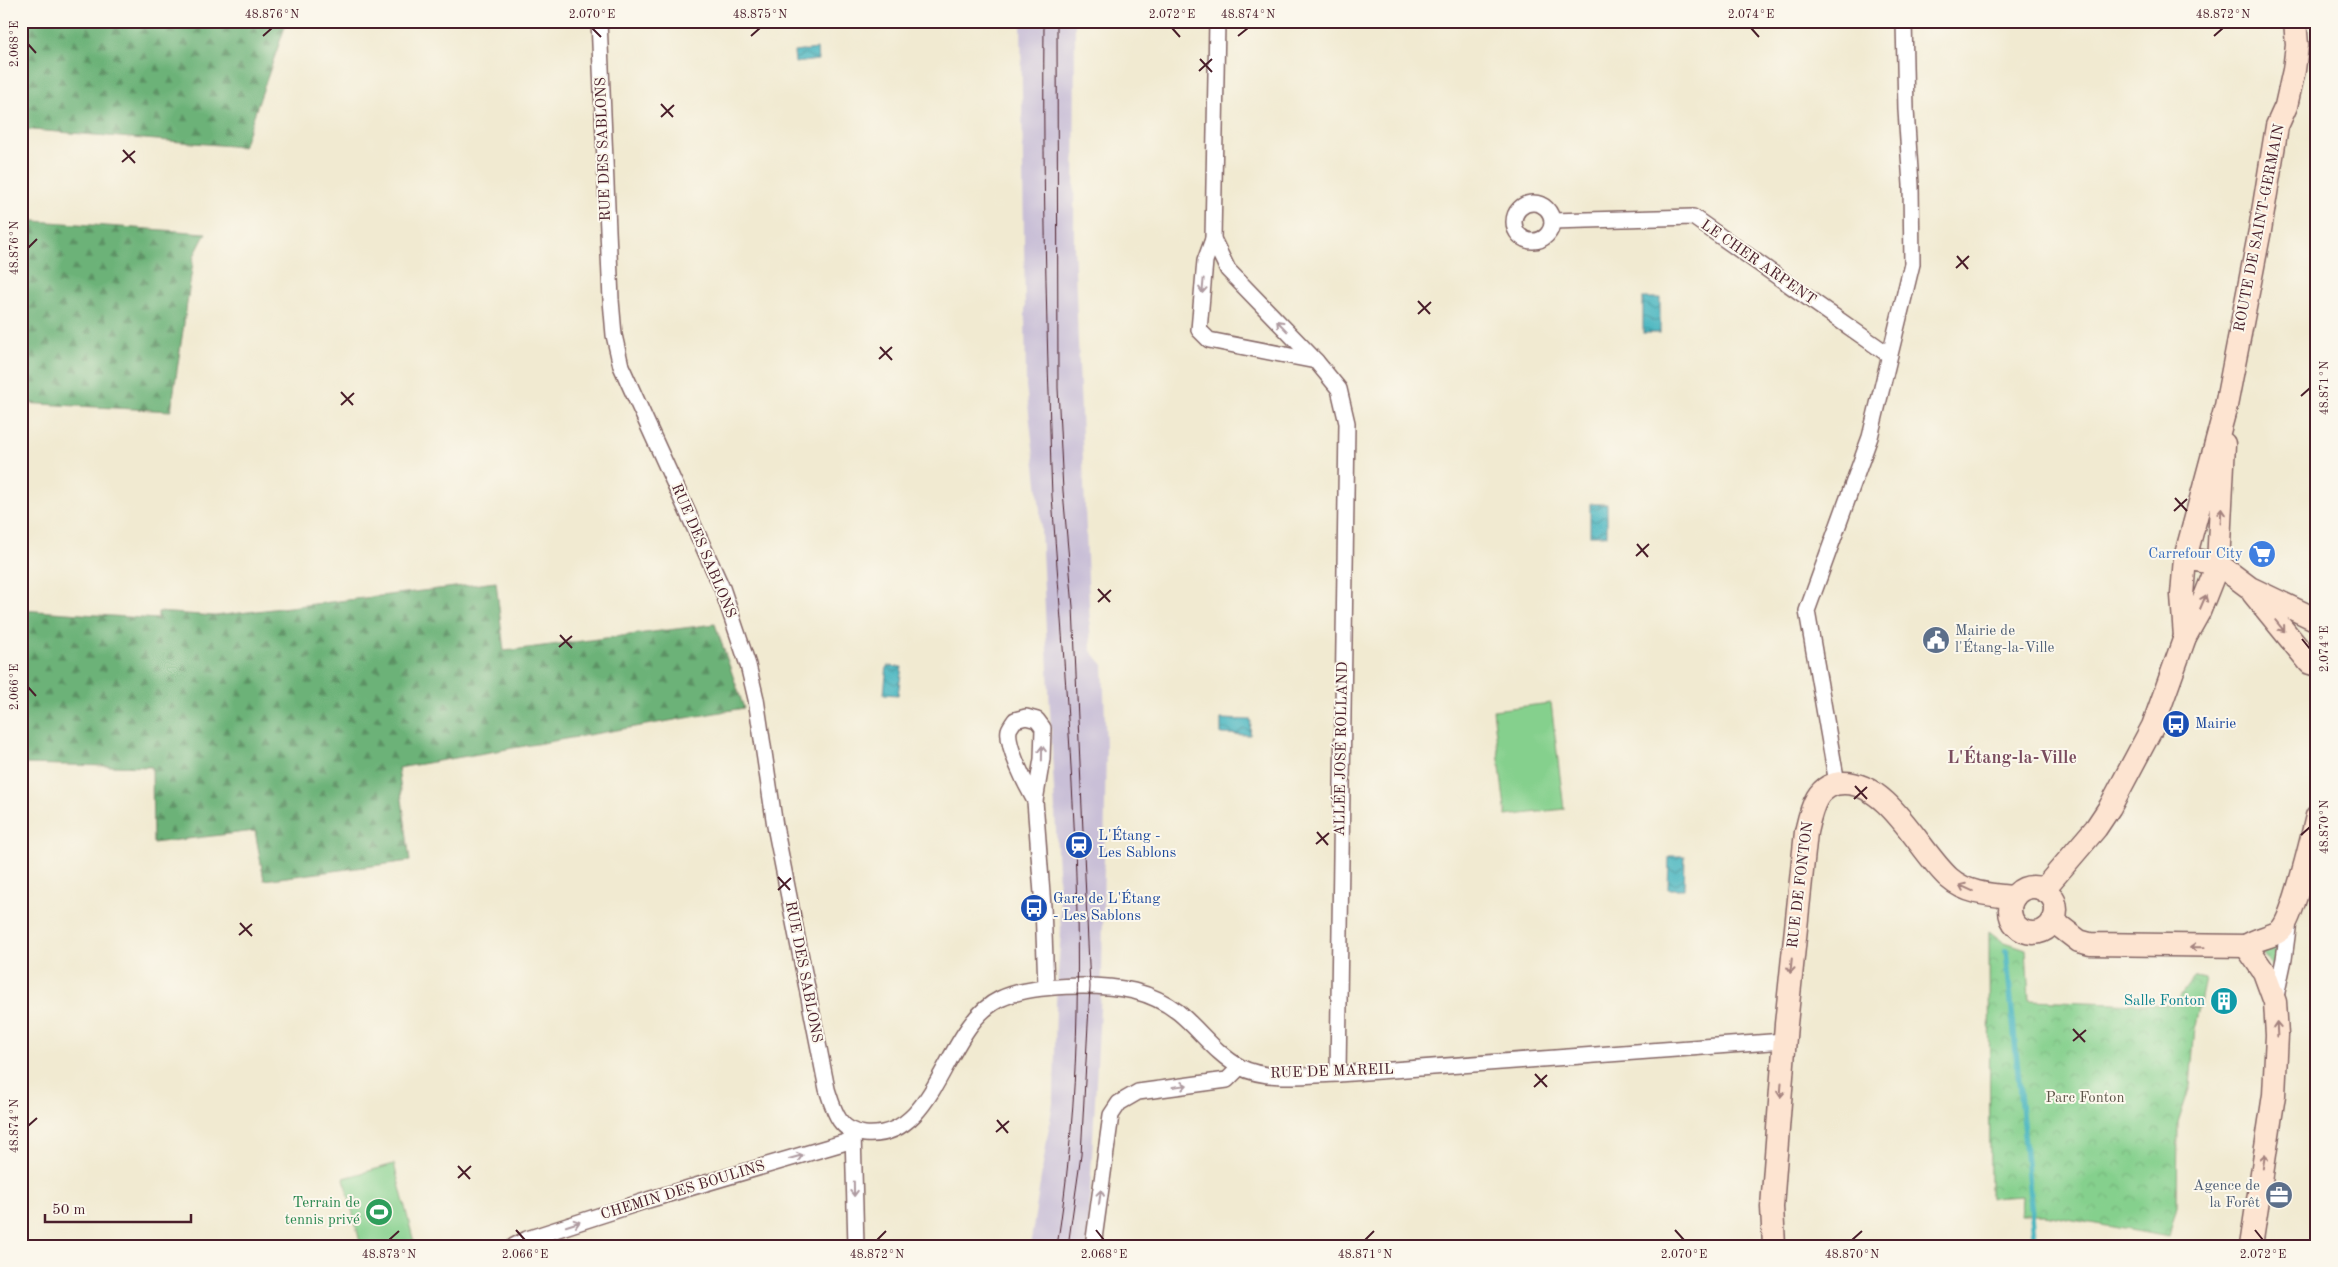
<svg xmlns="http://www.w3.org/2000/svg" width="2338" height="1267" font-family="'Old Standard TT',serif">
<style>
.industrial{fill:#c9bfd7}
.grass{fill:url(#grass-dots);stroke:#68785c}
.forest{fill:url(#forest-firs);stroke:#5b6852}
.park{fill:url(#park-crowns);stroke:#68785c}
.garden{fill:#85d08d;stroke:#68785c}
.water{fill:url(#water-waves);stroke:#486a76}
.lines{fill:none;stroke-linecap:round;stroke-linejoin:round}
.stream{stroke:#46b5c0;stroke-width:5.5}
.street-casing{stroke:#846665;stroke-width:18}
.secondary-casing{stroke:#846665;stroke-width:25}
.street{stroke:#fff;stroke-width:15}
.secondary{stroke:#fde4d1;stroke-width:22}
.tram{stroke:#4a1f2b;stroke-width:1}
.oneway{stroke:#ae9aa0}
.oneway2{stroke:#a4827e}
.ticks{fill:none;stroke:#4a1f2b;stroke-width:2}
.labels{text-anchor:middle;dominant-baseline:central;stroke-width:4;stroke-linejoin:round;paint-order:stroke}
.street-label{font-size:15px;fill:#4a1f2b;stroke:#fbf7ec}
.shop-label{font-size:15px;fill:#366cbe;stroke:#fbf7ec;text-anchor:end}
.service-label{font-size:15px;fill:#4e5e75;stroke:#fbf7ec;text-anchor:start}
.transit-label{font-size:15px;fill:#164399;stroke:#fbf7ec;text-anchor:start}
.culture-label{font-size:15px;fill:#0d838f;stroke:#fbf7ec;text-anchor:end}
.park-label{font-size:15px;fill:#5c5448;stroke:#fbf7ec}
.leisure-label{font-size:15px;fill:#27864d;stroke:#fbf7ec;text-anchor:end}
.quarter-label{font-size:18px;font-weight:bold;fill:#7a4c5e;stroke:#fbf7ec}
.neatline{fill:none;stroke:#4a1f2b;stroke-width:2}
.ticks-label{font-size:12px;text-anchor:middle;fill:#4a1f2b}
</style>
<defs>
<pattern id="grass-dots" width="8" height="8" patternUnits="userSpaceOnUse" patternTransform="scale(1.25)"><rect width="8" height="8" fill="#85d08d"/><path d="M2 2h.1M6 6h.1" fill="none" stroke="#74b27a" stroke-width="1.8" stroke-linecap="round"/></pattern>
<pattern id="forest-firs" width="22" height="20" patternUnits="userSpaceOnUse" patternTransform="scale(1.25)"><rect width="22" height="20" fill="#6cb278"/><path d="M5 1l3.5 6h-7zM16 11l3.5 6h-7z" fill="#5b9063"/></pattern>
<pattern id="park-crowns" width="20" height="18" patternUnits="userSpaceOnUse" patternTransform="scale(1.25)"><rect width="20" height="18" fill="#85d08d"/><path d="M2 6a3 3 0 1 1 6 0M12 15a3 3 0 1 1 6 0" fill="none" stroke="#74b27a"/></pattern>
<pattern id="water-waves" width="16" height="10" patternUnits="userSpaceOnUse" patternTransform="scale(1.25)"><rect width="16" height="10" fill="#46b5c0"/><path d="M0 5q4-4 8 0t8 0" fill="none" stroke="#3c939c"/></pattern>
</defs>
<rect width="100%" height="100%" fill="#fbf7ec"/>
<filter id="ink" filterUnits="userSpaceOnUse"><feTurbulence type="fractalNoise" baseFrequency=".02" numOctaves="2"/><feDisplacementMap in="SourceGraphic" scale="10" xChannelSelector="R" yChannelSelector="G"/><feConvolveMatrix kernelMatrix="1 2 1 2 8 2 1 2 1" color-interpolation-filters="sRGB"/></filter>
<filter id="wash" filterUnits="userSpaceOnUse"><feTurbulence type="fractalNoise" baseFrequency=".0096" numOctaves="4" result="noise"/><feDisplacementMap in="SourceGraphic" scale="20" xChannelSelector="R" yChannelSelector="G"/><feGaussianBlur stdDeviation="1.12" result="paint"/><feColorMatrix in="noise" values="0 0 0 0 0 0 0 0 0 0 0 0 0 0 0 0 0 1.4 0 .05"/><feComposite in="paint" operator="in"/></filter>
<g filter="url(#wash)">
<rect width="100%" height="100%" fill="#f1ead1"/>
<path class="industrial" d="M1021,21H1075L1074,245L1091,651L1103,665L1106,748L1102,973L1087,1246H1030L1054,1096L1056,1001L1061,931L1040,510L1026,386Z"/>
<path class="grass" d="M2257,946H2276L2281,951L2278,969L2273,968Z"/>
<g class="forest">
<path d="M21,21H285V27L243,147L21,129Z"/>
<path d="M21,220L206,233L194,256L171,411L21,403Z"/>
<path d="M496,582L504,651L715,624L744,708L398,768L410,861L264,880L255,831L153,843L152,767L21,764V610L158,619V612L215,616Z"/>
</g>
<path class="park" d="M1989,931L2002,941L2026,949L2029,1000L2170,1005C2183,997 2187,982 2196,977L2205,979L2195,1026L2190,1086L2178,1123L2177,1206L2169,1237L2045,1215H2021L2022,1196L1990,1198Z"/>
<g class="garden">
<path d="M1551,703L1564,809L1506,816L1493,710Z"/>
<path d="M394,1164L415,1246H361L344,1178Z"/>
</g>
<g class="water">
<path d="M817,49L818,60L795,63L794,52Z"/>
<rect x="1643" y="298" width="17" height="35"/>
<rect x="1590" y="504" width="17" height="31"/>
<path d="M887,666L902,667L898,695L884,694Z"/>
<path d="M1221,719L1251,720L1250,735L1221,734Z"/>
<path d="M1669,856H1685L1684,889H1668Z"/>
</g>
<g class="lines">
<path class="stream" d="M2006,950L2035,1246"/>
</g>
</g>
<g filter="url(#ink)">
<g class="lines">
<g class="street-casing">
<g id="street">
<path d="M599,21L611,300L614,335L621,366L722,588L748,665L756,699L775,826L827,1089C834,1111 839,1132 865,1134C939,1140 943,1026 1000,999C1031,984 1100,983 1134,991C1150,995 1165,1002 1178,1012C1199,1029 1216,1054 1240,1067C1266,1081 1309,1075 1338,1074L1784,1041"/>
<path d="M1217,21L1213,239L1228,270L1316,361L1339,389L1347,423L1338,1074"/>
<circle cx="1533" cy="222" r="19"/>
<path d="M1552,221L1693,217L1889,355"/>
<path d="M1213,239L1205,261L1199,330L1209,340L1316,361"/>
<path d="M1837,783L1807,611L1870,437L1912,264L1911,185L1906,110L1904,21"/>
<path d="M1035,801C1027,787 1006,746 1009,730C1010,727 1013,723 1015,720L1026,717L1037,720L1043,728L1042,759L1035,801L1043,907L1046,986"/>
<path d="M2275,1001L2284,959L2289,921"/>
<path d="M853,1133L856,1246"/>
<path d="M514,1246L527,1239L648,1200L853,1140"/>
<path d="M1093,1246L1111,1115L1119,1103L1138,1092L1227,1080L1240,1067"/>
</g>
</g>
<g class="secondary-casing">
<g id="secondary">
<path d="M2185,558L2218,564L2250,588L2317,620"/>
<path d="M2253,593L2310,663L2317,665"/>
<path d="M2185,637L2182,595L2185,558L2226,406L2260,230L2277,126L2286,106L2294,70L2297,45L2295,21"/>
<circle cx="2033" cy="910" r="23"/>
<path d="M2043,890L2096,828L2110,807L2153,726L2185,637L2199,612L2218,564L2224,444"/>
<path d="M2053,921L2079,941L2090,944L2246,946"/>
<path d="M2246,946L2264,972L2275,1002L2277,1035L2274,1095L2251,1246"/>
<path d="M2246,946C2256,938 2274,937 2281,930C2293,918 2312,838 2317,816"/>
<path d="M1774,1246L1772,1207L1786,1024L1806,832C1811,810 1816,783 1844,783C1889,783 1919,851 1949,878C1967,894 1991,895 2014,897"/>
</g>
</g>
<use href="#street" class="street"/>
<use href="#secondary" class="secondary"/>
<g class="tram">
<path d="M1044,21C1043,136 1045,251 1048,366C1050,409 1050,453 1052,496C1069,745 1097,997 1057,1246"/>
<path d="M1057,21L1058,388L1063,491L1073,607L1090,987L1081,1155L1068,1246"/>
</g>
</g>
<defs><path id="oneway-shaft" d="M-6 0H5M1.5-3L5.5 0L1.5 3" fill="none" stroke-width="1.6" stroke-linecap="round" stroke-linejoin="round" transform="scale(1.25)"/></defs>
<g class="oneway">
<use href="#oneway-shaft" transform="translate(1203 286) rotate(95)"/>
<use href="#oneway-shaft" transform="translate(1282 326) rotate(-134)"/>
<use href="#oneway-shaft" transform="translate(1042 753) rotate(-89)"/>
<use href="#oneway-shaft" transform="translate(1180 1086) rotate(-8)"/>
<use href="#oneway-shaft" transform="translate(796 1157) rotate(-16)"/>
<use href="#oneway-shaft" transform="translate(854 1189) rotate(89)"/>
<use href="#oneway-shaft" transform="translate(1100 1197) rotate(-82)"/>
<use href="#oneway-shaft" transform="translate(573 1224) rotate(-18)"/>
</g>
<g class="oneway2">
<use href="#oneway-shaft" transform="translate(2221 516) rotate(-87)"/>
<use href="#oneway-shaft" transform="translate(2203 602) rotate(-67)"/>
<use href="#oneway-shaft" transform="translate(2280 626) rotate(51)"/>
<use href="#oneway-shaft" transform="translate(1966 888) rotate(-156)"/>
<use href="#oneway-shaft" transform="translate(2197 947) rotate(-179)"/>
<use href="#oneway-shaft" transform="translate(1791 966) rotate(96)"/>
<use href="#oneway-shaft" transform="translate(2277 1029) rotate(-93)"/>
<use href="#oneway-shaft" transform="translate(1781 1090) rotate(94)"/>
<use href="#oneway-shaft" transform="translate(2264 1161) rotate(-81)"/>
</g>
</g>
<path class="ticks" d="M592,28L601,37M1172,28L1180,37M1751,28L1759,37M263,36L272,28M751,36L760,28M1238,36L1248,28M2214,36L2223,28M28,44L36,53M1200,59L1212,72M1199,71L1212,59M661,104L673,117M661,117L674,105M123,150L135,163M122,162L135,151M28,248L37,239M1957,256L1968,269M1956,268L1969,256M1418,301L1430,314M1418,314L1431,302M880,347L892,360M879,359L892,347M341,392L353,405M2301,396L2310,388M341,405L354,393M2175,498L2187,511M2174,511L2187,499M1637,544L1648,557M1636,556L1649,544M1098,589L1110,602M1098,602L1111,590M560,635L572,648M2302,639L2310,649M559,647L572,636M28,687L36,696M1855,786L1867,799M1854,799L1867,787M1317,832L1328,845M2301,835L2310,827M1316,844L1329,833M778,877L790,890M778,890L791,878M240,923L252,936M239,935L252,924M2073,1029L2085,1042M2073,1041L2086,1030M1535,1074L1547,1087M1534,1087L1547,1075M997,1120L1008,1133M28,1126L37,1118M996,1132L1009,1121M458,1166L470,1179M458,1178L471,1166M516,1230L525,1240M1096,1230L1104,1240M1675,1230L1684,1240M2255,1230L2263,1240M389,1240L399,1231M877,1240L886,1231M1365,1240L1374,1231M1852,1240L1862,1231"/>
<defs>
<g id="supermarket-disc" transform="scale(1.4375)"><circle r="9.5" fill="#3f7fe0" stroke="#fbf7ec"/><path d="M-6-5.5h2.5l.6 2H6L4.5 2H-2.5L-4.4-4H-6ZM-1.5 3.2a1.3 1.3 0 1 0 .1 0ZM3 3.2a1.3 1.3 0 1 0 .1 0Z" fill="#fff"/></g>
<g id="civic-disc" transform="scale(1.4375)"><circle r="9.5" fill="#5c6f8a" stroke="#fbf7ec"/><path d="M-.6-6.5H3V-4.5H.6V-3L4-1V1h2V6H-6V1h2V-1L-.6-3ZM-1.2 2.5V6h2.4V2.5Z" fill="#fff"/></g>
<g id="bus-disc" transform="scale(1.4375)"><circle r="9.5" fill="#1a4fb4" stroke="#fbf7ec"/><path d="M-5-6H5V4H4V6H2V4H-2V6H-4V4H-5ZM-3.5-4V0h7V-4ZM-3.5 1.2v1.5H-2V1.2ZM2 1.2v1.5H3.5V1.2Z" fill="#fff"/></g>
<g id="station-disc" transform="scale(1.4375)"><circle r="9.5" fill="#1a4fb4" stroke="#fbf7ec"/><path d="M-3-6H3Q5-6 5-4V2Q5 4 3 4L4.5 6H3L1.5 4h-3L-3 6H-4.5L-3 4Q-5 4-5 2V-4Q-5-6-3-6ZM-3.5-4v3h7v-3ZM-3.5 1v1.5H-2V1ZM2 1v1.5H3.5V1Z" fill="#fff"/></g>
<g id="building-disc" transform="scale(1.4375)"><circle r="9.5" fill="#0f9aa8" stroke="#fbf7ec"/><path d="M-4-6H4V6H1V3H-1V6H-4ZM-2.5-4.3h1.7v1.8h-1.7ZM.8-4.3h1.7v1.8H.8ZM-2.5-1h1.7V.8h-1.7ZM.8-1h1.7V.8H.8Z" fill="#fff"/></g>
<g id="office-disc" transform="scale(1.4375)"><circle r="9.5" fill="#5c6f8a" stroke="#fbf7ec"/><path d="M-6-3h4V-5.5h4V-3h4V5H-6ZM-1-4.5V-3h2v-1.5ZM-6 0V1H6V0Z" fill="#fff"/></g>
<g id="stadium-disc" transform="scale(1.4375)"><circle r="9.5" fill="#2e9e5b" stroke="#fbf7ec"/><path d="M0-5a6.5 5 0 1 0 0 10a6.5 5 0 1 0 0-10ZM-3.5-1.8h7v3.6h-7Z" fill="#fff"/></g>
</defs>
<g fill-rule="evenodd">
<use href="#supermarket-disc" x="2262" y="554"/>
<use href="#civic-disc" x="1936" y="640"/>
<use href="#bus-disc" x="2176" y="724"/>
<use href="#station-disc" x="1079" y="845"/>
<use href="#bus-disc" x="1034" y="908"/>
<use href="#building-disc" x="2224" y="1001"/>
<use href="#office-disc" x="2279" y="1195"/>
<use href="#stadium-disc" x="379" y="1212"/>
</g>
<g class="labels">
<g class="street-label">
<text transform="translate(604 149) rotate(-92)">RUE DES SABLONS</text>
<text transform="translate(2260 228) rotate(-79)">ROUTE DE SAINT-GERMAIN</text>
<text transform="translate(1758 263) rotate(35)">LE CHER ARPENT</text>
<text transform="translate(703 551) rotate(67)">RUE DES SABLONS</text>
<text transform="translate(1342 749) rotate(-89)">ALLÉE JOSÉ ROLLAND</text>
<text transform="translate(1801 885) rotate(-83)">RUE DE FONTON</text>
<text transform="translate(803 972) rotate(79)">RUE DES SABLONS</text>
<text transform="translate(1332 1072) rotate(-2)">RUE DE MAREIL</text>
<text transform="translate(683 1191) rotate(-17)">CHEMIN DES BOULINS</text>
</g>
<g class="shop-label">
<text x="2243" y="554">Carrefour City</text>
</g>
<g class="service-label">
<text x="1955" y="631">Mairie de<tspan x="1955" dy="17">l'Étang-la-Ville</tspan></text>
<text x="2260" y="1186" text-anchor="end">Agence de<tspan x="2260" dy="17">la Forêt</tspan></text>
</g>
<g class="transit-label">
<text x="2195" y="724">Mairie</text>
<text x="1098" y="836">L'Étang -<tspan x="1098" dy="17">Les Sablons</tspan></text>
<text x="1053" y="899">Gare de L'Étang<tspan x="1053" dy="17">- Les Sablons</tspan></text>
</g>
<g class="culture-label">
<text x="2205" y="1001">Salle Fonton</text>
</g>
<g class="park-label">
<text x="2085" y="1098">Parc Fonton</text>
</g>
<g class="leisure-label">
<text x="360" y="1203">Terrain de<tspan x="360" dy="17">tennis privé</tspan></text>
</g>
<g class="quarter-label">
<text x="2012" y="758">L'Étang-la-Ville</text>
</g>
</g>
<rect width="2338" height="1267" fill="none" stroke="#fbf7ec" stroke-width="55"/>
<path d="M45 1214v8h146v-8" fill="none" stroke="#4a1f2b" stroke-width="2.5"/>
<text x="52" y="1214" font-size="15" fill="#4a1f2b" stroke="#fbf7ec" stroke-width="4" paint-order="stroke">50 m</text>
<rect x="28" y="28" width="2282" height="1212" class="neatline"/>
<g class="ticks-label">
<text x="272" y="18">48.876°N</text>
<text x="592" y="18">2.070°E</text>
<text x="760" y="18">48.875°N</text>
<text x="1172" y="18">2.072°E</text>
<text x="1248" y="18">48.874°N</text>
<text x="1751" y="18">2.074°E</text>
<text x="2223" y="18">48.872°N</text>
<text transform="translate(14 44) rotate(-90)" y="4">2.068°E</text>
<text transform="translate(14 248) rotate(-90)" y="4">48.876°N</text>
<text transform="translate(2324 388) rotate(-90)" y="4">48.871°N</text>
<text transform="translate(2324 649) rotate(-90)" y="4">2.074°E</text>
<text transform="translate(14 687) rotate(-90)" y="4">2.066°E</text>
<text transform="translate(2324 827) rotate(-90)" y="4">48.870°N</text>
<text transform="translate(14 1126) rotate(-90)" y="4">48.874°N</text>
<text x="389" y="1258">48.873°N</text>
<text x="525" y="1258">2.066°E</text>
<text x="877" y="1258">48.872°N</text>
<text x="1104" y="1258">2.068°E</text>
<text x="1365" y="1258">48.871°N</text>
<text x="1684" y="1258">2.070°E</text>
<text x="1852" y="1258">48.870°N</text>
<text x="2263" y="1258">2.072°E</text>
</g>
</svg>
